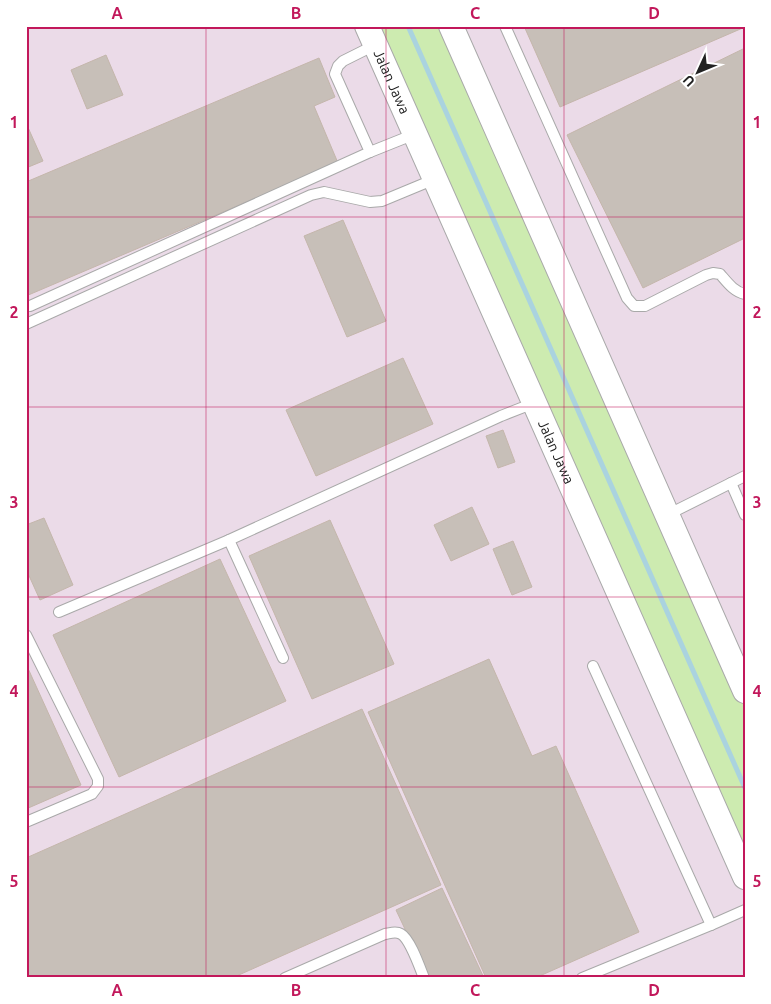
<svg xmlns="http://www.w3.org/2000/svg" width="771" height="1004" font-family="Ubuntu,sans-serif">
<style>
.industrial{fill:#ebdbe8}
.grass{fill:#cdebb0}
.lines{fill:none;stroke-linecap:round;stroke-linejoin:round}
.stream{stroke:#aad3df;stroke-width:5}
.building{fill:#c7bfb8;stroke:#c4b6ab}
.service-casing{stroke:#a9a9a9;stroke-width:12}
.tertiary-casing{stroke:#a9a9a9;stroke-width:26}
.service{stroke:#fff;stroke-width:10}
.tertiary{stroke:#fff;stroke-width:24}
.grid{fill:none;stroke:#c2185b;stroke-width:1;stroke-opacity:0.55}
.labels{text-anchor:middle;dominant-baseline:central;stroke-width:5;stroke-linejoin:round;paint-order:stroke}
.street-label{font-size:14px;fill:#222;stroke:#fff}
.neatline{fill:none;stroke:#c2185b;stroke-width:2}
.grid-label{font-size:16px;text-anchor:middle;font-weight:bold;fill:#c2185b}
</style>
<rect width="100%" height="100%" fill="#f2efe9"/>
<rect class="industrial" x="26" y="26" width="719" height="952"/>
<path class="grass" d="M367,26H451L745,691V877Z"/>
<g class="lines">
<path class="stream" d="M408,26L745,788"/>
</g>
<g class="building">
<path d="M524,26H745V27L560,107Z"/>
<path d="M745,48V238L643,288L567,135Z"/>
<path d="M106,55L123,95L87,109L71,70Z"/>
<path d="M319,58L335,97L314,106L338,163L26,296V182Z"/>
<path d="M26,123L43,161L26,168Z"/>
<path d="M343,220L386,321L347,337L304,236Z"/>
<path d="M403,358L433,424L316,476L286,410Z"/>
<path d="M503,430L515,462L498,468L486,436Z"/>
<path d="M472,507L489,544L451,561L434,525Z"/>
<path d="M44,518L73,585L40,600L26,569V525Z"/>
<path d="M330,520L394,664L312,699L249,556Z"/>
<path d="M513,541L532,587L512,595L493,549Z"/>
<path d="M220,559L286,701L119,777L53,635Z"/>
<path d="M489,659L532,756L556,746L639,932L535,978H486L368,712Z"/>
<path d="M26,664L81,785L26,809Z"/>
<path d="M362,709L441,885L232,978H26V858Z"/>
<path d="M442,888L484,978H428L396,910Z"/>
</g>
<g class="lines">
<g class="service-casing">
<g id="service">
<path d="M505,26L627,298L634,306H645L706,275L713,273L720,274C727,282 734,292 745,294"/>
<path d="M370,152L415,134"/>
<path d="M30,306L370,152L335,74L338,66L343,61L375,45"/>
<path d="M26,324L311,195L324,192L370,202L382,201L435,179"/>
<path d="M731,483L745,515"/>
<path d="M667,515L745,476"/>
<path d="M229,540L283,658"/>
<path d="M59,612L229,540L501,416L534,403"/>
<path d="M26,635L98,779V786L92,794L26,822"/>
<path d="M593,666L711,925"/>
<path d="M285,978L385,934C391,933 396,931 401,934C410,939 420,968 424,978"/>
<path d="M582,978L711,925L745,910"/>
</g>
</g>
<g class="tertiary-casing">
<g id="tertiary">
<path id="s1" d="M367,26L745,877"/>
<path d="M451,26L745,691"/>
</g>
</g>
<use href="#service" class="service"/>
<use href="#tertiary" class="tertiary"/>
</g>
<path class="grid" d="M206,26V978M386,26V978M564,26V978M26,217H745M26,407H745M26,597H745M26,787H745"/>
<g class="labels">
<g class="street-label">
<text stroke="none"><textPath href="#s1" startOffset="61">Jalan Jawa</textPath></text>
<text stroke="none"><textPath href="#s1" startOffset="466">Jalan Jawa</textPath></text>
</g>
</g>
<rect width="771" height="1004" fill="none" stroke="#ffffff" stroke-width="55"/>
<g transform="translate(698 72) rotate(226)" stroke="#ffffff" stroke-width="4" paint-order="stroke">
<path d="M0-4L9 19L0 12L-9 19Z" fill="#222222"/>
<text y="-8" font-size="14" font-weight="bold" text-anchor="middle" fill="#222222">U</text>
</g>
<rect x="28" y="28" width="716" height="948" class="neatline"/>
<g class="grid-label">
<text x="117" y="19">A</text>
<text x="296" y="19">B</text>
<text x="475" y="19">C</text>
<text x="654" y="19">D</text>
<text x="14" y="128">1</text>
<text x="757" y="128">1</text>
<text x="14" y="318">2</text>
<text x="757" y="318">2</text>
<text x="14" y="508">3</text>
<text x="757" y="508">3</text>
<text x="14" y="697">4</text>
<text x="757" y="697">4</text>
<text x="14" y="887">5</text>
<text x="757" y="887">5</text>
<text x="117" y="996">A</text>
<text x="296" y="996">B</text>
<text x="475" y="996">C</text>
<text x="654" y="996">D</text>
</g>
</svg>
